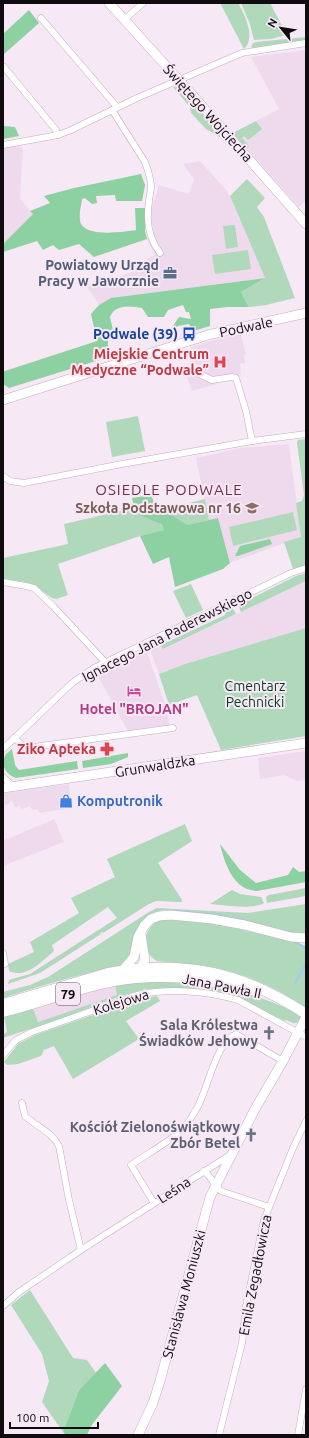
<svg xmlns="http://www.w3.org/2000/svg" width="309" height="1438" font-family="Ubuntu,sans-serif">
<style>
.built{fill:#efdaed}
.green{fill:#b0d8bb}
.forest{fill:#8dd0a2}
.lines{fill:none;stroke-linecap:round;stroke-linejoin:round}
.stream{stroke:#a1caf5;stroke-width:2}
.street-casing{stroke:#beb0bd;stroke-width:7}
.secondary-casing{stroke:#beb0bd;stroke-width:10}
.primary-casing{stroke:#beb0bd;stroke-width:11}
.street{stroke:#fff;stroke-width:6}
.secondary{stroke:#fff;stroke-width:9}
.primary{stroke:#fff;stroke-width:10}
.labels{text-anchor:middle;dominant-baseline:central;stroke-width:4;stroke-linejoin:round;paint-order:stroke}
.shield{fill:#f7e8f5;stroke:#554d54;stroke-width:1}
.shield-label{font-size:13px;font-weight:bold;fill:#0f0b0f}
.street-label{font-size:14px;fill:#0f0b0f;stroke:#f7e8f5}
.service-label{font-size:14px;font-weight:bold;fill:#4e5e75;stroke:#f7e8f5;text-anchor:end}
.transit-label{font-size:14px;font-weight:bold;fill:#164399;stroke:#f7e8f5;text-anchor:end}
.health-label{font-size:14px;font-weight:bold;fill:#be3a42;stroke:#f7e8f5;text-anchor:end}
.education-label{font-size:14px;font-weight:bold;fill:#785e54;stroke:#f7e8f5;text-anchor:end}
.park-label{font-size:14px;fill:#053b1e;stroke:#f7e8f5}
.hotel-label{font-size:14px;font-weight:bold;fill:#b23c85;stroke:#f7e8f5}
.shop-label{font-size:14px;font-weight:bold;fill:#366cbe;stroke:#f7e8f5;text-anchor:start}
.worship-label{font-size:14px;font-weight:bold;fill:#5b616d;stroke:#f7e8f5;text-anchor:end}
.neighbourhood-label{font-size:15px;letter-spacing:1px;fill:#712d47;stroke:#f7e8f5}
</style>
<rect width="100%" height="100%" fill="#f7e8f5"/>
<g class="built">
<path d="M306,50V200L299,207L233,133L279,109L251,57Z"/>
<path d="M18,146L23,148L20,199L33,214L3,244V148Z"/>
<path d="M200,161L228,192L265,278L112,298L99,305L87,287L124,275L145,266L147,259L155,255L147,239L153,237L151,211L159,185L189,194L194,179L183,164Z"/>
<path d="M241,334L246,355H244L245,363L240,364L241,375L217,382V384L192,391L186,374L191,373L195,363L193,361L191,347L210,341Z"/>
<path d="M289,444L301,537L230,563L218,519L209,520L196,458L241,448Z"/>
<path d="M306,581V628L185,664L159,674L150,650L161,645L164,649Z"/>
<path d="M146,649L166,707L170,727L129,733L97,674Z"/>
<path d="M306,751V780L297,781L284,775L260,779L258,758Z"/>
<path d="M69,784L71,808L39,813L38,809L32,810L30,806L21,809L20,806L14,807L13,801L9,802V804L5,805L4,793Z"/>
<path d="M54,819L64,842L3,866V841Z"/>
<path d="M115,985L118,995L38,1022L33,1008Z"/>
</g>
<g class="green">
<path d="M220,3H238C245,15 256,38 244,49Z"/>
<path d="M241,3H270L287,35L270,39L254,40L250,24Z"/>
<path d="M306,37V41L260,48H253L251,47L253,43L256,42Z"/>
<path d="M173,87H178L181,89L222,137L221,138L206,129L191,113L190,107Z"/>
<path d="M256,121L262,129L248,140L244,136L242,138L249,146L246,149L233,133Z"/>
<path d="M247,179L265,198L257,207L264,217L295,298L266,305L249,307L241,292L265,278L230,196Z"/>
<path d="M235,225L238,247L226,249L223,226Z"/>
<path d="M248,250L251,269L215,274L212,255Z"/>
<path d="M138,416L145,451L112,457L106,422Z"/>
<path d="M306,439V568L294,572L284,542L301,537L296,503L302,501L304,495L297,443L298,440Z"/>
<path d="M205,499L209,520L140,536L58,564L68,595L56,599L52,598L34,585L25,582L3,579V558L68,544L64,524L129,509L133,507L157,511Z"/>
<path d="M293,512L297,530L233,546L229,527Z"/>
<path d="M306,573V581L241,612L238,605L296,576Z"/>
<path d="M191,584L203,610L186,618L173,591Z"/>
<path d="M229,606L232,607L236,614L163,649L161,645L225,615L226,607Z"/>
<path d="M306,628V736L221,750L197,695L169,705L159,674L185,664Z"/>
<path d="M185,824L192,841L158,863L182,900V902L156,901L149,904L103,933L102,932L100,933L101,934L40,973L8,984L9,980L30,974L117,918L108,907L52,945L54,951C41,962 26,979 9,971L8,964L34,952L30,942L79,913L71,898L115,877L107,859Z"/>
<path d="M306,888V896L267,903L266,897L269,895Z"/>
<path d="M232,890L240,894L261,897L264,903C252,910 224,905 210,904Z"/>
<path d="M306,904V935L218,915L165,910C125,915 145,949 124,964C120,968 96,971 89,973C60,980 31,989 3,998V992L30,985L48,977L149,912L157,908L248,913Z"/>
<path d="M160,920H173L217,924L296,942L306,946L305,1007C275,987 242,972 206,966C190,963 173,963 157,961C140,952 142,928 160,920Z"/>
<path d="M188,981C227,989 266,995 301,1016L297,1023H293L286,1020L285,1021L238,998L227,994L213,991L178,988L145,989L118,997L60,1019L3,1038V1034L7,1032L4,1016L33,1008L38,1022L117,995L115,985L127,982Z"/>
<path d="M157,996L160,1001L126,1021L139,1039L73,1079L54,1046L44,1050L41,1056L18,1064L7,1065L4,1062L18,1044L35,1035L139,999Z"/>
<path d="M30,1290L73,1358L87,1360L96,1373L79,1390L63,1432L42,1402L49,1381L42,1354L11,1305Z"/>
</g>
<g class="forest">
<path d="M29,10L39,23L3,55V34Z"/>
<path d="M3,126L15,127L19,136L3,139Z"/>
<path d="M141,174L145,185L142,201H116L115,195L96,196L97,203L92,204L85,198L82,199C81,207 78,216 81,224C88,237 123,232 136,230L135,208H146L145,231L147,239L94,257L79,244L59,250L53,245L43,250L37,241L3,252V244L33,214L30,211L50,203L44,196L74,188Z"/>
<path d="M265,278L241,292L249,307H227L210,309V326L193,331L189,324L178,326L169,337L165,338L179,317L191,319L189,312H186L183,305L168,310L164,317H148L142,308C131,306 115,304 110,317L113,330C106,337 108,347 109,357L9,388L3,384V371H5L97,341L91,314L99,305L111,298Z"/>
<path d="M151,495L157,510L173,516L187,525L218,518L230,563L223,569L175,587L169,557L153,564L140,536L164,530L162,524C146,518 135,517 132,498Z"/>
<path d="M270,539L272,544L238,556H235L240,546Z"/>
<path d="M12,749L15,765L19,770L77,761L78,769L16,778C7,775 0,766 5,756C6,753 10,751 12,749Z"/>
<path d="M128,753V757L111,764L83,768L82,761Z"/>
<path d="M220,844L240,870L256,883L288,875L293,867L299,872L306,871V882L257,891C233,890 225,864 220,844Z"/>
<path d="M105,1363L122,1386L91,1426L87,1435H66L63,1432L79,1390Z"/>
</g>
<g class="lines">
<g class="stream">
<path d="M175,911L218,915L247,921"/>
<path d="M280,930L295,933"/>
<path d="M292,941L296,942L306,949"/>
<path d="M295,983L306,964"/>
</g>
<g class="street-casing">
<g id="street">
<path d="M41,18L117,107"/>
<path d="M124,20L143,3"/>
<path d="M4,67L56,130L58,135"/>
<path d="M112,110L145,162C148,170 151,178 151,187C151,192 149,197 149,202C146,220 149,239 160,253"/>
<path d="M3,145L58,135L71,130L137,98L242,53L306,43"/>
<path d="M193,371L212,380L232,377L236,378L246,411L252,441"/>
<path d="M3,476L10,481L24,483L122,464L252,441L306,434"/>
<path d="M3,582L26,586L34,588L53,606L105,662"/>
<path d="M14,738L26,748L173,728"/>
<path d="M3,749L72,683L94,668L291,573L306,568"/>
<path d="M3,777L14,787"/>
<path d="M3,953L5,964"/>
<path d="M3,1055L16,1040L32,1032L137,995C169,988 206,991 238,1000L306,1037"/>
<path d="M22,1103L25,1116C37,1127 52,1132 59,1146L69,1200L81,1250"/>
<path d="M204,1171C211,1177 214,1185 221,1191L269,1207"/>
<path d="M154,1203L131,1165C148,1153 172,1141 186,1126C190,1120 194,1113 197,1108C208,1089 216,1041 236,1034L283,1061"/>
<path d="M3,1306L19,1292L81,1250L230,1155"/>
<path d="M219,1435L242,1343L246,1306L264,1220L293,1148L306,1121"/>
<path d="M298,1435L306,1389"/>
</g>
</g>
<g class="secondary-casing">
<g id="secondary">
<path d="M109,3L188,90L306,224"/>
<path d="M3,400L208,335L306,313"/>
<path d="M3,788L306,743"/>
<path d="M123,970L134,957L138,937L144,926L151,919L159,916L171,915L212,919L245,925L291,937L306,938"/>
<path d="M138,972L145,960L141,934"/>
<path d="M138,1435L153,1403L160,1381L210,1197L255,1109L283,1061L306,1017"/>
</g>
</g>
<g class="primary-casing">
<g id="primary">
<path d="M3,1004L108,973C183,959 242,972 306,1014"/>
<path d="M3,1012C40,1003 76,988 114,981C162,972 208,978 255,991"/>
</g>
</g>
<use href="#street" class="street"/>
<use href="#secondary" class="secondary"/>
<use href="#primary" class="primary"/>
</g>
<defs>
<g id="office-bare" transform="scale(1.08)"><path d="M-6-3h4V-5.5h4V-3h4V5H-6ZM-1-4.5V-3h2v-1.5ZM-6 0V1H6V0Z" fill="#5c6f8a" stroke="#f7e8f5" stroke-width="2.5" paint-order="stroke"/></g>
<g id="bus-bare" transform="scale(1.08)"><path d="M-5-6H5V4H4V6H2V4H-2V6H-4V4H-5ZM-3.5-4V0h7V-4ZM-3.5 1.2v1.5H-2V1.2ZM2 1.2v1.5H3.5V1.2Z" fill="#1a4fb4" stroke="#f7e8f5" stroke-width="2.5" paint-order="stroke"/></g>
<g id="hospital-bare" transform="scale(1.08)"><path d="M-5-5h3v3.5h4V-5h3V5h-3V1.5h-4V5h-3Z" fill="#e0444e" stroke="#f7e8f5" stroke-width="2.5" paint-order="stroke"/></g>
<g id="school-bare" transform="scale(1.08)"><path d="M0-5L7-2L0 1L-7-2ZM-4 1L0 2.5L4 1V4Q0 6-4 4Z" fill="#8d6e63" stroke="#f7e8f5" stroke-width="2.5" paint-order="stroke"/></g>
<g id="hotel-bare" transform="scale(1.08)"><path d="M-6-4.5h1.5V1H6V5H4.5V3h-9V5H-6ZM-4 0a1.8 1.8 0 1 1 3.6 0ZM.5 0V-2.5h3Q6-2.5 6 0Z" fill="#d1479c" stroke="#f7e8f5" stroke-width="2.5" paint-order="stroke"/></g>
<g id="pharmacy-bare" transform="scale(1.08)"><path d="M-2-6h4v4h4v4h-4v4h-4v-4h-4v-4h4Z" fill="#e0444e" stroke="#f7e8f5" stroke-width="2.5" paint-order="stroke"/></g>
<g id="shop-bare" transform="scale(1.08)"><path d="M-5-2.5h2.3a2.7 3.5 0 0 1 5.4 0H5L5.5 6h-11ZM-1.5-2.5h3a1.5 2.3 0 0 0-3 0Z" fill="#3f7fe0" stroke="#f7e8f5" stroke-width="2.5" paint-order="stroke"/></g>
<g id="church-bare" transform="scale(1.08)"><path d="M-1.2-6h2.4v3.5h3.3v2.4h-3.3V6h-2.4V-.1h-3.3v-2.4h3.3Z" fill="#6b7280" stroke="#f7e8f5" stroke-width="2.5" paint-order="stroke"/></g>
</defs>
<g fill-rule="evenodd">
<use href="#office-bare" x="170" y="273"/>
<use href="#bus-bare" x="189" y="334"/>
<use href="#hospital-bare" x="220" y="362"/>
<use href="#school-bare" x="252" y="508"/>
<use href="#hotel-bare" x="134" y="691"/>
<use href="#pharmacy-bare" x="107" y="749"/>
<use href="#shop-bare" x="66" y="801"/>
<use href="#church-bare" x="269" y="1033"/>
<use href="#church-bare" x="251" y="1135"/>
</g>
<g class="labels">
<rect class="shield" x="56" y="983" width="24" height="22" rx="3"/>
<g class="shield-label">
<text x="68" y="994">79</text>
</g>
<g class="street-label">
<text transform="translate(208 113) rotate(48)">Świętego Wojciecha</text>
<text transform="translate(246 327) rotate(-12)">Podwale</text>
<text transform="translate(167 635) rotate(-27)">Ignacego Jana Paderewskiego</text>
<text transform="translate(155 766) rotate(-9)">Grunwaldzka</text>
<text transform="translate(222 986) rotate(11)">Jana Pawła II</text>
<text transform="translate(121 1002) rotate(-17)">Kolejowa</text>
<text transform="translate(174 1190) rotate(-33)">Leśna</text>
<text transform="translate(255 1275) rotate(-79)">Emila Zegadłowicza</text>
<text transform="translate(184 1294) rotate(-75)">Stanisława Moniuszki</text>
</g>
<g class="service-label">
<text x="159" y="265">Powiatowy Urząd<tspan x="159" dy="16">Pracy w Jaworznie</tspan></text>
</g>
<g class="transit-label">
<text x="178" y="334">Podwale (39)</text>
</g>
<g class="health-label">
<text x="209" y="354">Miejskie Centrum<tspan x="209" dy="16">Medyczne “Podwale”</tspan></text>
<text x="96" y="749">Ziko Apteka</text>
</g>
<g class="education-label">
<text x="241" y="508">Szkoła Podstawowa nr 16</text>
</g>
<g class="park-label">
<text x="255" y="686">Cmentarz<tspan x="255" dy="16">Pechnicki</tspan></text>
</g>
<g class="hotel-label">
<text x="134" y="709">Hotel "BROJAN"</text>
</g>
<g class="shop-label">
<text x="77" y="801">Komputronik</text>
</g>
<g class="worship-label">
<text x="258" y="1025">Sala Królestwa<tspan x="258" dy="16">Świadków Jehowy</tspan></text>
<text x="240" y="1127">Kościół Zielonoświątkowy<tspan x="240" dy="16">Zbór Betel</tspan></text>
</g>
<g class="neighbourhood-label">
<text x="169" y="489">OSIEDLE PODWALE</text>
</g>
</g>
<rect width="309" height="1438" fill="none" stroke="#0f0b0f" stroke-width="8"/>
<g transform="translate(281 28) rotate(300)" stroke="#f7e8f5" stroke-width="3" paint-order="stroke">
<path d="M0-3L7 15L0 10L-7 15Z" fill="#0f0b0f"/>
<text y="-6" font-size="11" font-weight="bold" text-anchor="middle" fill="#0f0b0f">N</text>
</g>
<path d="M10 1422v6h88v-6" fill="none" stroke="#0f0b0f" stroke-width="2"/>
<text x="16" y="1422" font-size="12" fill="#0f0b0f" stroke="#f7e8f5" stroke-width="3" paint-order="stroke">100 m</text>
</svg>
